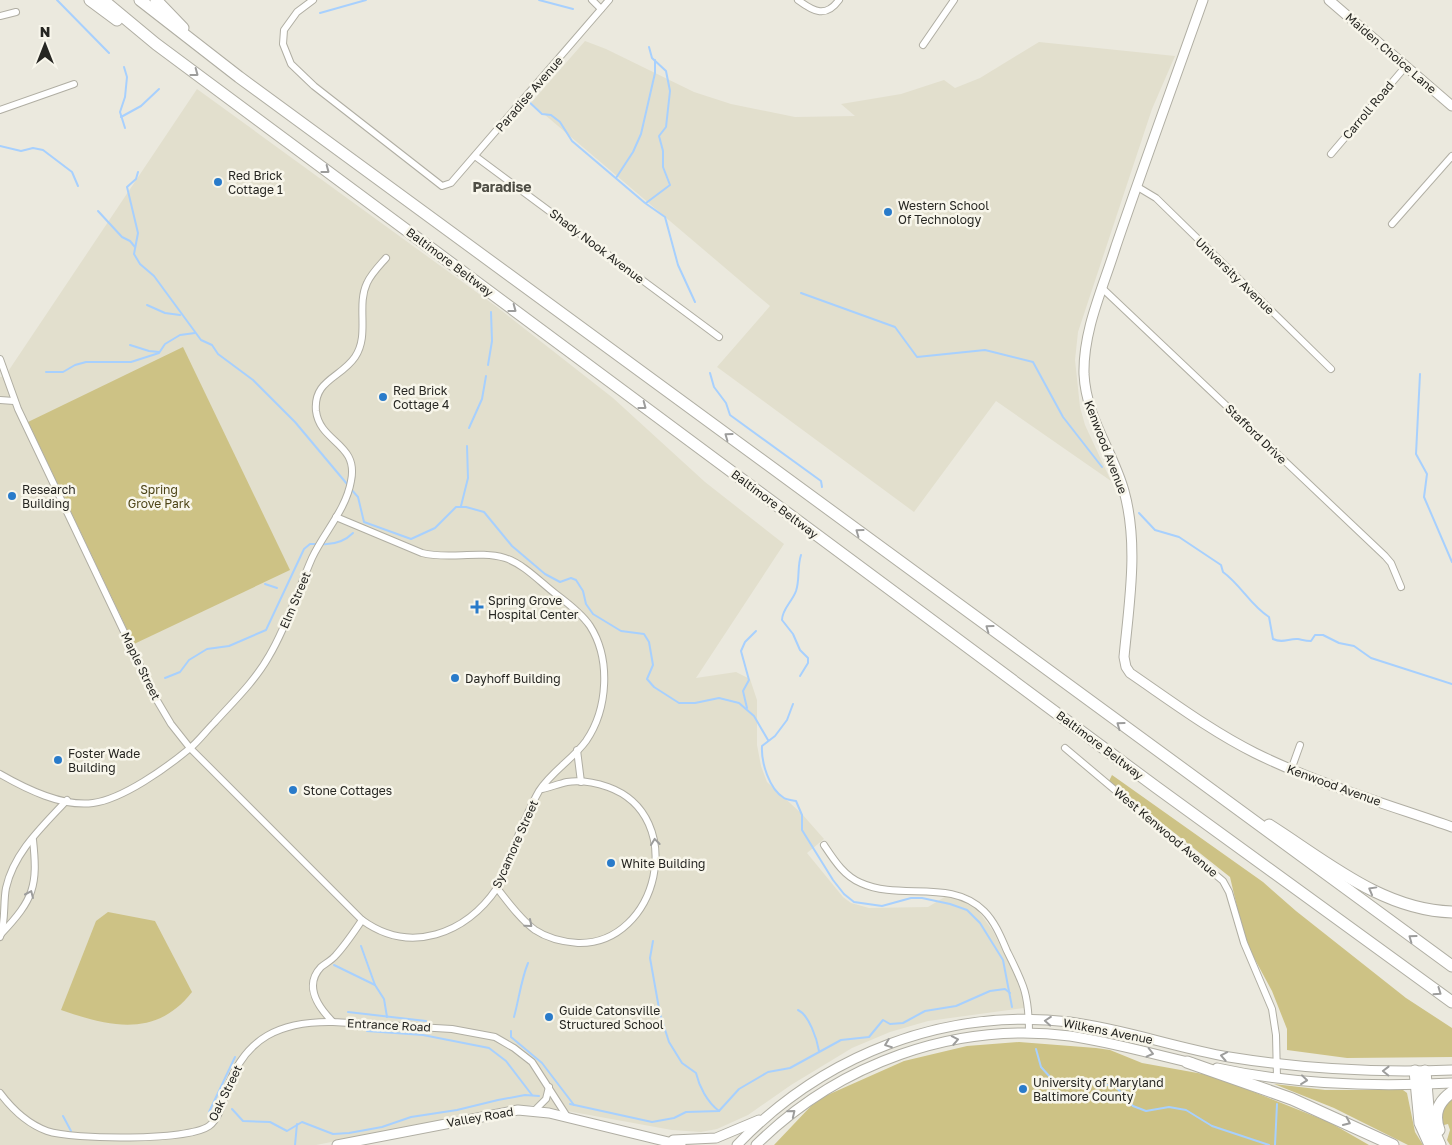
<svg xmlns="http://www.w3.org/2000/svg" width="1452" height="1145" font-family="'Golos Text',sans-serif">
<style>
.built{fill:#e2dfcd}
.green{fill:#cdc285}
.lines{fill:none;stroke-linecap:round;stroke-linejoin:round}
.stream{stroke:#a7d0fe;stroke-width:2}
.street-casing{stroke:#b0aea3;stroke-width:8}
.secondary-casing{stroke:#b0aea3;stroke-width:11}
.highway-casing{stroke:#b0aea3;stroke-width:13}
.street{stroke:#fff;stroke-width:6}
.secondary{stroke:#fff;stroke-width:9}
.highway{stroke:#fff;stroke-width:11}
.oneway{stroke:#9d9d9c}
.poi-dot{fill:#297bca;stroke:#f8f6eb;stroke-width:2}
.labels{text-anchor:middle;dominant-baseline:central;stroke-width:5;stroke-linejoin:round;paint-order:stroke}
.street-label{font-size:12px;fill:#262622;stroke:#f8f6eb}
.poi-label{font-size:12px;fill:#262622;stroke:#f8f6eb;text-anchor:start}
.park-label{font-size:12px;fill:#4d4417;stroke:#f8f6eb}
.neighbourhood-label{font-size:14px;font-weight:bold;fill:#4f4e45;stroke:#f8f6eb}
</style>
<rect width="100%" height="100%" fill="#ebe9de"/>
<g class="built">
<path d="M585,41L606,49L694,92L731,104L795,117L855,116L841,104L901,94L944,80L955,88L980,78L1039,42L1175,56L1152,109L1078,332L1075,360L1080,407L1085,425L1111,481L996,401L914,512L717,367L770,306L531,103Z"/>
<path d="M197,89L497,307L613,398L705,482L784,544L696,678L736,672L750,679L757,700V745L761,766L767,782L802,814L824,839L807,853L843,897L851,903L869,908L928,907L948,895L963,900L977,909L993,931L1015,975L1024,1001V1008L928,1021L890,1032L852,1048L791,1085L748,1115L717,1129L701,1132L672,1130L534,1105L506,1108L316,1145H0V377L5,376Z"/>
</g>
<g class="green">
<path d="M183,347L290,570L134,644L28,422Z"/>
<path d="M1112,775L1263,882L1296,911L1406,998L1452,1028V1057L1347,1058L1287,1050V1029L1272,991L1245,941L1230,877L1109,781Z"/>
<path d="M108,912L155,921L192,992C156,1038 110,1027 61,1010L96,921Z"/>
<path d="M1019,1042L1096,1048L1110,1050L1142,1063L1214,1076L1329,1122L1369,1145H774L811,1106L823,1097L904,1061L967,1046Z"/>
<path d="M1274,1084L1325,1090H1403L1407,1093L1415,1132L1423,1145H1408L1334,1108Z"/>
<path d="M1452,1096V1145H1450L1447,1140L1450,1130L1448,1124L1440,1126L1441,1111Z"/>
</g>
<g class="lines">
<g class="stream">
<path d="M57,0L109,53"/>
<path d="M539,0L573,9"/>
<path d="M320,13L366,0"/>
<path d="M124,67L127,77L125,97L120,112L125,128"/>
<path d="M527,100L542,114L551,115L560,122L572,141L645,203L665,217L678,265L695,302"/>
<path d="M121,117L141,106L159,89"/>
<path d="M0,146L21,151L33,148L43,150L72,172L78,186"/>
<path d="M138,172L136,179L127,187L138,233L134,254L140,264L154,276L201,340L212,345L218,354L253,380L295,422L347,484"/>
<path d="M616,178L633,152L641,134L655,73V60"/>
<path d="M646,203L670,185L663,167V151L659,136L666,127L670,91L666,71L652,58L649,47"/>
<path d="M98,211L122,237L130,241L135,247"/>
<path d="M801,293L895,327L917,357L985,350L1033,362L1063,417L1102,467"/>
<path d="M147,305L165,313L180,315"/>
<path d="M130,345L149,351L159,352"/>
<path d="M488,365L492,341L491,312"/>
<path d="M46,372H63L75,365L86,362H131L159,353L165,344L180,335L195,333"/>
<path d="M710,373L714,387L726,403L730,415L821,481L822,487"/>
<path d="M1420,374L1416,454L1427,474L1424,497L1452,562"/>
<path d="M469,428L482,399L486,376"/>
<path d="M350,488L358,497L364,522L411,539L435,528L456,507H466L484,512L512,546L545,574L560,582L571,578L576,580L583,591L586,604L593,614L621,631L644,634L649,642L653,665L647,679L654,687L679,703H695L719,698L739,703L754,716L768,740"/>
<path d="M461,506L468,478L467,446"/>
<path d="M1139,513L1155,530L1179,537L1221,565L1223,572C1241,585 1250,605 1269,617L1273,639C1283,644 1289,638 1298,639C1303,640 1306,641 1311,641L1315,635H1323L1339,643L1354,646L1371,658L1452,684"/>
<path d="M321,544C334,545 344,542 353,533"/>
<path d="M265,584L277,588"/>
<path d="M800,676L808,663V658L800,650L793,634L782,620C782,609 792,602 796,591C800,579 797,567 801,555"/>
<path d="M165,678L180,672L189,660L207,649L229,646L266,630L304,549L310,544H316"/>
<path d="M793,704L787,720L775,736L762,746C761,762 769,789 784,798C787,800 792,800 796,801L802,815V830L833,880L844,894L854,902L882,906L911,898H922L950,904L967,910L980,923L1003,960L1012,1007"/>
<path d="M747,708L743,691L749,680L741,651L745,642L756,631"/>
<path d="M653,941L650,958L660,1014L669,1042L682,1063L696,1073C699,1086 707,1102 719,1111"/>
<path d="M361,946L375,985L384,999L387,1017"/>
<path d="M334,965L375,985"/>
<path d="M798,1010C809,1015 817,1039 819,1051"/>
<path d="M348,1012L426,1021"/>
<path d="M514,1017C519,999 521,980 528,963"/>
<path d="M367,1031L423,1035L489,1048L506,1061L532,1095"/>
<path d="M511,1031V1037L542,1063L574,1105"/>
<path d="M1036,1049L1041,1067L1051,1078L1064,1084L1099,1083L1116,1087L1133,1106L1146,1111L1169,1107L1186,1110L1212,1126L1269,1145"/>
<path d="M570,1104L652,1122L674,1118L686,1112L719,1111L739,1089L768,1072L790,1068L841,1040L869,1037L883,1020L890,1024L903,1023L925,1011L956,1006L990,991L1005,989L1010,993"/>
<path d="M232,1109L243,1121L270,1122L287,1131L302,1122L333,1134L349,1133L382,1127L411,1117L457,1110L498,1100L525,1095L539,1096"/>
<path d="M209,1112L235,1057"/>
<path d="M63,1116L71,1131"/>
<path d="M295,1145L297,1124"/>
<path d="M1275,1145L1277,1104"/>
</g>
<g class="street-casing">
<g id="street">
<path d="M313,0L297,12L284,30L283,44L291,64L314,86L442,186L451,183L609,0"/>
<path d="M592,0L601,9"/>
<path d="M798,0C814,12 826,18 839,0"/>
<path d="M0,16L16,12"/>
<path d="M923,45L954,0"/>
<path d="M0,110L74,84"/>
<path d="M1331,154L1406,66"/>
<path d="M475,156L719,337"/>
<path d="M1136,186L1156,198L1331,369"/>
<path d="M1392,224L1452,156"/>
<path d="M1102,288L1385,556L1391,563L1401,587"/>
<path d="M0,359L18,409L155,697L171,724L190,748L362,920C410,955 466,934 497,888C511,856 522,821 539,791C551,772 573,759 586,741C608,709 611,659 590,626C582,614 569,604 557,595C541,583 524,564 505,558C478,550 449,560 422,553L336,517"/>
<path d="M0,400L14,401"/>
<path d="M1065,748L1223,881L1229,892L1244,943L1272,1009L1276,1035L1277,1078"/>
<path d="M577,750L581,782"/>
<path d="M1291,770L1300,745"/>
<path d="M0,774C26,789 62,807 93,803C123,799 166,768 189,749C198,742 206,731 214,723C233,702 255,681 269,656C287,626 298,590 312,558C324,532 346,510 351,481C359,443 320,443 316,411C313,380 341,378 355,357C370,335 356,306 367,283C371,274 379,266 386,258"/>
<path d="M824,845C834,860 844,876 861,883C900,901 951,878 984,911C995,922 1001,937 1007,951C1024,985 1029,994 1029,1034"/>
<path d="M497,888C508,902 520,919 535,930C547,938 564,942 578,943C658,945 689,816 608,787C596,783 581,780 567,782C559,784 550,787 542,789"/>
<path d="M362,920C354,932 346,944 336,955C332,960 326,963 321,967C303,986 319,1008 333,1022L452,1029L495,1037L514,1048L532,1062L568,1118"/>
<path d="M1,934C34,899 38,886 33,840"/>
<path d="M0,937C6,922 3,903 6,888C14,852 43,826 67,800"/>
<path d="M0,1093C12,1109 28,1124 47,1131C73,1140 188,1141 209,1126C220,1118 223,1101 227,1089C245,1037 281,1021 333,1022"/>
<path d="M534,1111L546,1099L549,1087"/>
</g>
</g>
<g class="secondary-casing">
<g id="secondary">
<path d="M1203,0C1174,82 1144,164 1116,246C1103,288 1083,330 1084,374C1086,418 1113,451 1124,491C1139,545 1129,603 1124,657L1126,667L1130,673C1171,701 1211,731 1255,753C1318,784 1386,804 1452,827"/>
<path d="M1329,0L1452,106"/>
<path d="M1217,1068C1294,1085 1374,1087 1452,1083"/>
<path d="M673,1140L716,1138L759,1120"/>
<path d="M337,1145L518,1110L549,1113L681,1145"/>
<path d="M737,1145C823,1055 945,1007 1070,1022C1124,1029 1176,1048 1229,1057C1303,1069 1377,1073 1452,1070"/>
<path d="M756,1145C838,1064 954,1021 1070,1036C1111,1042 1152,1054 1192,1063"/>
</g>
</g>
<g class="highway-casing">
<g id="highway">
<path d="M90,0L117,20"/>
<path d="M103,0L156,44L1156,787L1452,1002"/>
<path d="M140,0L239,77L1452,966"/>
<path d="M156,0L183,28"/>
<path d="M1269,825C1326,861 1382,910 1452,912"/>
<path d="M1187,1062L1292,1099L1393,1145"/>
<path d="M1415,1071L1420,1123L1430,1145"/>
<path d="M1425,1071L1429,1120L1440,1145"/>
<path d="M1439,1130C1433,1114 1438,1102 1452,1092"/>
</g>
</g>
<use href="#street" class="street"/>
<use href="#secondary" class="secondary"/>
<use href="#highway" class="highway"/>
</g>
<defs><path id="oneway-chevron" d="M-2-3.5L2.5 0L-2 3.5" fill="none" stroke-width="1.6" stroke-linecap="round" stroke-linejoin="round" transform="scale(1.25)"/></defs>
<g class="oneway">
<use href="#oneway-chevron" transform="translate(195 73) rotate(37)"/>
<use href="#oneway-chevron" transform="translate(326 170) rotate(37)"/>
<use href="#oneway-chevron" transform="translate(513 309) rotate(37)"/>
<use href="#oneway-chevron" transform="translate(643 406) rotate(37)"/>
<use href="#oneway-chevron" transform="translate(728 436) rotate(-144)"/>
<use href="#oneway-chevron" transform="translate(859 532) rotate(-144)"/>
<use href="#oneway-chevron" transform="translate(989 628) rotate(-144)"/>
<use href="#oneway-chevron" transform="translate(1120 725) rotate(-144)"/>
<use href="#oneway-chevron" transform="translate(655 842) rotate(-97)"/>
<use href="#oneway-chevron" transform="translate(1372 890) rotate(-151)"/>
<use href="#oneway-chevron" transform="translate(30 894) rotate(-66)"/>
<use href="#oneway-chevron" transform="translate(529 924) rotate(41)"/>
<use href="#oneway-chevron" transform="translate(1412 938) rotate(-144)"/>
<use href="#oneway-chevron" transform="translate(1438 992) rotate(35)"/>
<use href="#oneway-chevron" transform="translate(1048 1021) rotate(-176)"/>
<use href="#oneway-chevron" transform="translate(955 1040) rotate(-11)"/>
<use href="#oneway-chevron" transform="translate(888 1044) rotate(159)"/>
<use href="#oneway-chevron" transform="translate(1150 1053) rotate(14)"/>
<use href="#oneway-chevron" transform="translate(1224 1056) rotate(-169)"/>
<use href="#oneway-chevron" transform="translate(1386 1071) rotate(-179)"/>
<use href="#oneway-chevron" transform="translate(1304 1080) rotate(6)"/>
<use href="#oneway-chevron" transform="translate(792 1113) rotate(-39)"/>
<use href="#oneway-chevron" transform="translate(1347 1122) rotate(25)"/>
</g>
<g class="poi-dot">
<circle cx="218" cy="182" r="5"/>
<circle cx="888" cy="212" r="5"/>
<circle cx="383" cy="397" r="5"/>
<circle cx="12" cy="496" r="5"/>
<path d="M474.5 599.5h5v5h5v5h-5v5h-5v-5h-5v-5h5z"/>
<circle cx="455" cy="678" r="5"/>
<circle cx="58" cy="760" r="5"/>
<circle cx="293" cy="790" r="5"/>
<circle cx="611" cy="863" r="5"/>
<circle cx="549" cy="1017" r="5"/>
<circle cx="1023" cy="1089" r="5"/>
</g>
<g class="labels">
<g class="street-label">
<text transform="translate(1391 53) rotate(41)">Maiden Choice Lane</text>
<text transform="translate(529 94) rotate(-49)">Paradise Avenue</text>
<text transform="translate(1368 110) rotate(-50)">Carroll Road</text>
<text transform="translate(597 246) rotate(37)">Shady Nook Avenue</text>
<text transform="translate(450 262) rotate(37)">Baltimore Beltway</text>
<text transform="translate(1235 276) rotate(44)">University Avenue</text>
<text transform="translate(1256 434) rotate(44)">Stafford Drive</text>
<text transform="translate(1106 447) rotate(69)">Kenwood Avenue</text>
<text transform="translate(775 504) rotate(37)">Baltimore Beltway</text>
<text transform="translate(295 600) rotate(-67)">Elm Street</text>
<text transform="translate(141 666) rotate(64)">Maple Street</text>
<text transform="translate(1100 745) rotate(37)">Baltimore Beltway</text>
<text transform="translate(1334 785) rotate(20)">Kenwood Avenue</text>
<text transform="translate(1166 832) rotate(40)">West Kenwood Avenue</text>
<text transform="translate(515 844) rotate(-66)">Sycamore Street</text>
<text transform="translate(389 1025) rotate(3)">Entrance Road</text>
<text transform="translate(1108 1031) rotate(11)">Wilkens Avenue</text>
<text transform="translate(225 1093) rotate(-64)">Oak Street</text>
<text transform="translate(480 1117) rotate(-10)">Valley Road</text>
</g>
<g class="poi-label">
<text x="228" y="175">Red Brick<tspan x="228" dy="14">Cottage 1</tspan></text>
<text x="898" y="205">Western School<tspan x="898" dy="14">Of Technology</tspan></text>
<text x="393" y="390">Red Brick<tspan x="393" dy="14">Cottage 4</tspan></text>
<text x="22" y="489">Research<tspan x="22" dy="14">Building</tspan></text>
<text x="488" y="600">Spring Grove<tspan x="488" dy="14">Hospital Center</tspan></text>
<text x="465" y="678">Dayhoff Building</text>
<text x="68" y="753">Foster Wade<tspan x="68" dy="14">Building</tspan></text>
<text x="303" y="790">Stone Cottages</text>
<text x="621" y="863">White Building</text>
<text x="559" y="1010">Guide Catonsville<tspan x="559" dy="14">Structured School</tspan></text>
<text x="1033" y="1082">University of Maryland<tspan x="1033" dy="14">Baltimore County</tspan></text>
</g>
<g class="park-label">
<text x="159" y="489">Spring<tspan x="159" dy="14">Grove Park</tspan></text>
</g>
<g class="neighbourhood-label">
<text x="502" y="186">Paradise</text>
</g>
</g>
<g transform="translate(45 45)" stroke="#f8f6eb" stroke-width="4" paint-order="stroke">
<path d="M0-4L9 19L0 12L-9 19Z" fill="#262622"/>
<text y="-8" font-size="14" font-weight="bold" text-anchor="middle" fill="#262622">N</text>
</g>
</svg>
